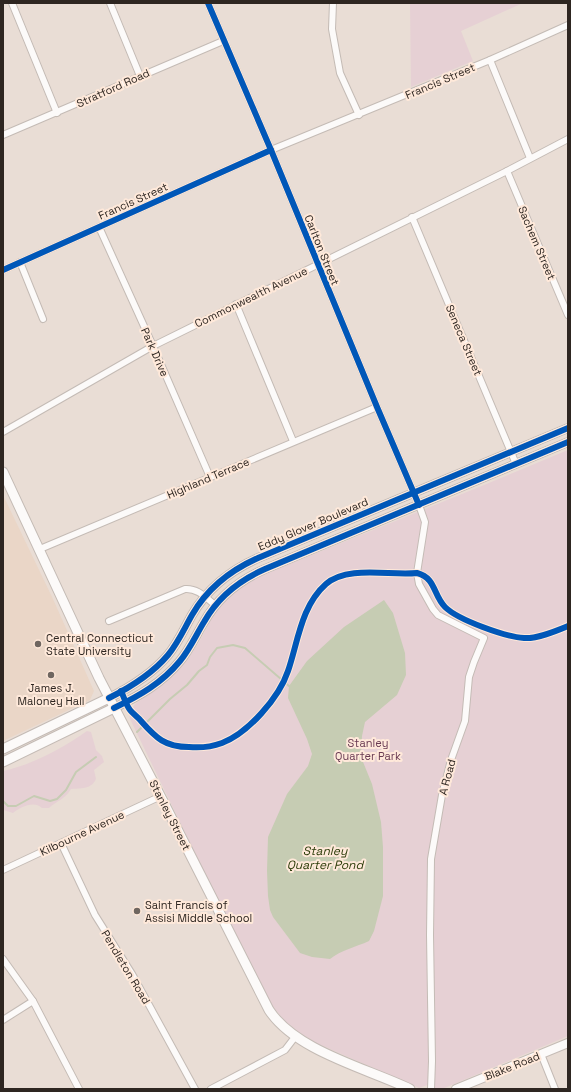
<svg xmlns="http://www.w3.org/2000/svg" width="571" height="1092" font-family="'Space Grotesk',sans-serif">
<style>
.built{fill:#ead6c7}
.green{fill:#e6d0d4}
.water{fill:#c6ccb3}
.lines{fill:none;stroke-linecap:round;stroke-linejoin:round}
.stream{stroke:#c6ccb3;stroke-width:2}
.minor-casing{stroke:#c4bbb5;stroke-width:8}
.tertiary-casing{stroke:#c4bbb5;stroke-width:10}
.secondary-casing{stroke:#c4bbb5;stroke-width:11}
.minor{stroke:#fcfaf9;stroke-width:6}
.tertiary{stroke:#fcfaf9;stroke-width:8}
.secondary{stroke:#fcfaf9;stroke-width:9}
.cycleway-casing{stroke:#ffe9da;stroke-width:8}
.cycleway{stroke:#0057b8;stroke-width:6}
.poi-dot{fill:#6f6660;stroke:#ffe9da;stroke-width:1.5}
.labels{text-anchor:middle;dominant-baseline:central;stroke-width:4;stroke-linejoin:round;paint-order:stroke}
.street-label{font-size:11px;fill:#2e2621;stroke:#ffe9da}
.poi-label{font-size:11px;fill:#2e2621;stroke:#ffe9da;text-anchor:start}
.park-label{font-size:11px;fill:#693a52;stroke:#ffe9da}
.water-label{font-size:12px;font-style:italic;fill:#2c3c09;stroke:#ffe9da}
</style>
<rect width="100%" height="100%" fill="#e9ddd5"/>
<path class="built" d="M3,495L53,599L94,691L90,700L3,741Z"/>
<g class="green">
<path d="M410,3H523L461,31L473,61L411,87Z"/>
<path d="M568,450V1036L442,1089H434L427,1085L419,1088L316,1043L300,1033L285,1021L273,1007L264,992L220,905L130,719L129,713L135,704L166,682L182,666L198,644L216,610L231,594L255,578L484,485Z"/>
<path d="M87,731L91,732L96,750L102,756L104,762L94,770L96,779C91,790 80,788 71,789C64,800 58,800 49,808H42C34,800 20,807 13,813L3,810V771C34,764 61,749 87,731Z"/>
</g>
<path class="water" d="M384,600L393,613L405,653L406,675L397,695L365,722L362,736L361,757L372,784L381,822L383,847V896L374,931L369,941C356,947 341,950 330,959L312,957L300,953L273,917L270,910L268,896L267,871L268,837L287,794L308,766L312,754L307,739L288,698L289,686L307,661L344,627Z"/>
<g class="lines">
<g class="stream">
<path d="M137,732L170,699L187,685L199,671L207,665L210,657L217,648L233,645L245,648L289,686"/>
<path d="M3,801L8,806H16L34,796L50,801L57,799L66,790L76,772L96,757"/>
</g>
<g class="minor-casing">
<g id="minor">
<path d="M12,3L57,113"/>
<path d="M110,3L140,76"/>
<path d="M208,3L271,150L377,407L419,505L425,522L417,573L419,584L433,609L438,615L484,638L474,662L469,677L465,721L451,760L442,795L431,859L430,935L432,1061L431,1089"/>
<path d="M333,3L332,29L340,73L359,115"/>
<path d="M490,60L530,158"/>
<path d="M3,135L223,41"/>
<path d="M507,171L568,315"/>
<path d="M412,217L516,464"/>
<path d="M99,227L153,346L210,477"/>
<path d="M20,262L43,319"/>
<path d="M3,270L271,150L490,60L568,25"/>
<path d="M236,304L293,441"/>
<path d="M3,432L153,346L507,171L568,139"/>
<path d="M40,549L377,407"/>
<path d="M109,621L185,589C198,588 206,598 215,605"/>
<path d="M61,843L95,915L132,974L195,1089"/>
<path d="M3,870L161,796"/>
<path d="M3,959L33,1001L79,1089"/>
<path d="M3,1020L33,1001"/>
<path d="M541,1054L555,1089"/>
<path d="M211,1089L285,1050L295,1037"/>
</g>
</g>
<g class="tertiary-casing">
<g id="tertiary">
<path d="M109,698C131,687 152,674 168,655C178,643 184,629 192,615C207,589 231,570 258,558L568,428"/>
<path d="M114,708C139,696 162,683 180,661C190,649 196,635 204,622C218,597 240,580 265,569L568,442"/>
<path d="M456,1089L568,1043"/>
</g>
</g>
<g class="secondary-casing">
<g id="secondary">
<path d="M3,472L99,678L165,805L269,1010C296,1051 366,1068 410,1089"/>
<path d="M3,749L109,698"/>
<path d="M3,762L114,708"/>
</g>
</g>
<use href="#minor" class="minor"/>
<use href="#tertiary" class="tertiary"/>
<use href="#secondary" class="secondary"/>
<g class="cycleway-casing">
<g id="cycleway">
<path d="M208,3L271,150L377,407L419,505"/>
<path d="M3,270L271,150"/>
<path d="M121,691C124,697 126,705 130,710C133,714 138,717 141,721C156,738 165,747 189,747C200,748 211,747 222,743C248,733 279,698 288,671C298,642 301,606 326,584C348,565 390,576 417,573C436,578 433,595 445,607C458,620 506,637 524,638C537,639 556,631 568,626"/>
<path d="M109,698C131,687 152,674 168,655C178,643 184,629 192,615C207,589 231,570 258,558L568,428"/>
<path d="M114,708C139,696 162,683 180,661C190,649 196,635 204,622C218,597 240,580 265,569L568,442"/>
</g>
</g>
<use href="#cycleway" class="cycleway"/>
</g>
<g class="poi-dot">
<circle cx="38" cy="644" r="4"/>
<circle cx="51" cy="675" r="4"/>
<circle cx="137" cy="911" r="4"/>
</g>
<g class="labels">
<g class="street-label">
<text transform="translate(440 81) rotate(-23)">Francis Street</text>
<text transform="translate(113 88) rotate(-24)">Stratford Road</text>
<text transform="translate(133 201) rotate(-24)">Francis Street</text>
<text transform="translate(537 243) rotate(67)">Sachem Street</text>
<text transform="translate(322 250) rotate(68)">Carlton Street</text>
<text transform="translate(251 297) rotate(-26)">Commonwealth Avenue</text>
<text transform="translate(464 340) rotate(67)">Seneca Street</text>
<text transform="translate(155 352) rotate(66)">Park Drive</text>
<text transform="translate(208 478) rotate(-23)">Highland Terrace</text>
<text transform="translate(313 524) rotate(-23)">Eddy Glover Boulevard</text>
<text transform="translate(447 777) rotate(-75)">A Road</text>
<text transform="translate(170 815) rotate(63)">Stanley Street</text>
<text transform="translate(82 833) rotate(-25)">Kilbourne Avenue</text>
<text transform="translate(126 967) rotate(59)">Pendleton Road</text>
<text transform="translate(512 1066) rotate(-22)">Blake Road</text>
</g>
<g class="poi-label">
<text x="46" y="638">Central Connecticut<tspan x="46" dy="13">State University</tspan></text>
<text x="51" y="688" text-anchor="middle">James J.<tspan x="51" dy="13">Maloney Hall</tspan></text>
<text x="145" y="905">Saint Francis of<tspan x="145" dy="13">Assisi Middle School</tspan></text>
</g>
<g class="park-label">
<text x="368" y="743">Stanley<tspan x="368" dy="13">Quarter Park</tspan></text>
</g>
<g class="water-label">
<text x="325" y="851">Stanley<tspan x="325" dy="14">Quarter Pond</tspan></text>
</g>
</g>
<rect width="571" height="1092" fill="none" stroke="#2e2621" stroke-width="8"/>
</svg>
